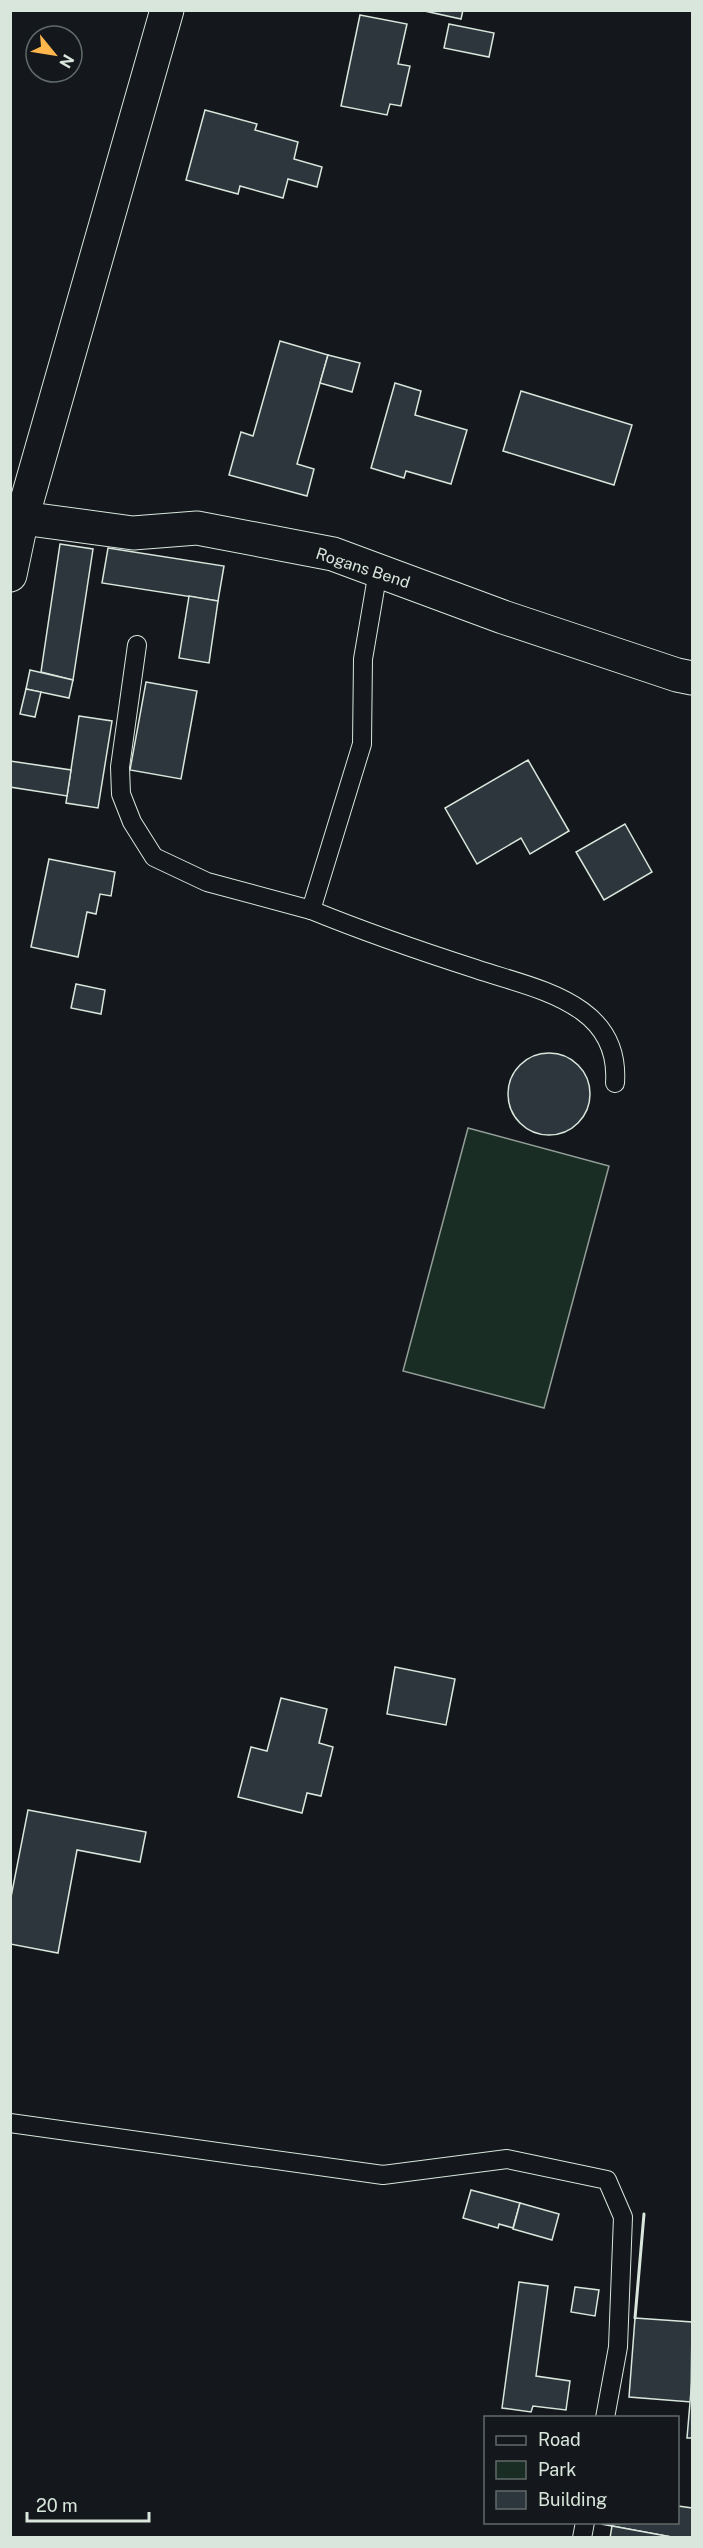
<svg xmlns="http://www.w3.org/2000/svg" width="703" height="2548" font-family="'Public Sans',sans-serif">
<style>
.green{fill:#1a2d24;stroke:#939e99;stroke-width:1.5}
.building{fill:#2c363c;stroke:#d8e6dc;stroke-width:1.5}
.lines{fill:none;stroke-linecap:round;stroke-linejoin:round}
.lane-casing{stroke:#d8e6dc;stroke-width:20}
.street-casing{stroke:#d8e6dc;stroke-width:35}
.secondary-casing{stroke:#d8e6dc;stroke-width:35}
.lane{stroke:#14181c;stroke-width:18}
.street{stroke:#14181c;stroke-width:33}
.secondary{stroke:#14181c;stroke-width:33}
.wall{stroke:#d8e6dc;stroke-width:3}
.labels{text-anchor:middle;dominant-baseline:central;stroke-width:4.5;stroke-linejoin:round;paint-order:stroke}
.street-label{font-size:16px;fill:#d8e6dc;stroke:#14181c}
</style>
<rect width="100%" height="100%" fill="#14181c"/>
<path class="green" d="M468,1128L609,1166L544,1408L403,1371Z"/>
<g class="building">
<path d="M420,10H463L461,19Z"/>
<path d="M360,15L407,24L398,64L410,66L401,106L390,104L387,115L341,106Z"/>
<path d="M449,24L494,33L489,57L444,48Z"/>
<path d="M205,110L257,124L255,130L298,142L294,159L322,167L317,187L288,179L283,198L240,186L238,194L186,180Z"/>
<path d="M280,341L328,355L297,464L314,469L307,496L229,475L241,432L253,436Z"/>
<path d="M328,355L360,363L352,392L320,383Z"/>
<path d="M395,383L421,391L415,415L467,430L451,484L406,471L404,478L371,468Z"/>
<path d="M521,391L632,425L614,485L503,451Z"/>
<path d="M60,544L93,549L73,680L41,672Z"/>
<path d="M108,548L224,566L218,601L102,583Z"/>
<path d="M189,596L218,601L209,663L179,658Z"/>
<path d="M30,670L73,680L69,698L26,689Z"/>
<path d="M146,682L197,691L181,779L130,770Z"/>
<path d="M26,689L41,692L35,717L20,714Z"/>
<path d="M79,716L112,721L98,808L66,803Z"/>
<path d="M528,760L569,831L530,854L521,838L477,864L445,808Z"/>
<path d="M10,761L71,770L67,796L10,787Z"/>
<path d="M625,824L652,872L604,900L576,852Z"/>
<path d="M49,859L115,872L111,896L100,894L96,914L87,912L78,957L31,947Z"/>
<path d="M76,984L105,990L101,1014L71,1008Z"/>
<circle cx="549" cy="1094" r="41"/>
<path d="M395,1667L455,1679L446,1725L387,1714Z"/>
<path d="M281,1698L327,1709L319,1743L333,1747L321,1796L307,1793L302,1813L238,1797L251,1747L267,1751Z"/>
<path d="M28,1810L146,1832L140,1862L77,1850L58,1953L10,1944V1902Z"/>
<path d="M471,2190L520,2203L513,2228L499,2224L498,2228L463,2218Z"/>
<path d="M520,2203L559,2214L552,2240L513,2229Z"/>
<path d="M519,2282L548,2286L536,2376L570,2381L566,2410L533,2406L531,2412L502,2408Z"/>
<path d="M575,2287L599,2290L595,2316L571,2312Z"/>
<path d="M635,2318L692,2322L691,2402L629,2397Z"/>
<path d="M692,2379V2438H687Z"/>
<path d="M678,2506L692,2508V2538H677L601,2524L678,2522Z"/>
<path d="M612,2526L677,2538H610Z"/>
</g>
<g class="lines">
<g class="lane-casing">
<g id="lane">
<path d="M137,645L120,767L121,794L132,822L154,857L207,882L311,910L362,744L363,659L378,571"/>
<path d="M311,910C365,932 420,951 476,969C511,981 551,989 582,1011C607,1029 617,1054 615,1083"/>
<path d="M10,2123L383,2175L507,2159L607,2180L623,2217L618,2347L605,2418"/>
<path d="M582,2538L585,2522"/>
</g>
</g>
<g class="street-casing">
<path id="street" d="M22,518L133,533L197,528L333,554L503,617L677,675L692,678"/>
</g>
<g class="secondary-casing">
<path id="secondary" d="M10,575L22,518L167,10"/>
</g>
<use href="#lane" class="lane"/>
<use href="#street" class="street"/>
<use href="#secondary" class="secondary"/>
<path class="wall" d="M635,2318L644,2214"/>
</g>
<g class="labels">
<g class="street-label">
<text transform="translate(363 568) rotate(18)">Rogans Bend</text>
</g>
</g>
<rect width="703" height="2548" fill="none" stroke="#d8e6dc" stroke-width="24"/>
<rect x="484" y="2416" width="195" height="108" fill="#14181c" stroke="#626a69" stroke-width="1.5"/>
<rect x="496" y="2436" width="30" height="9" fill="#14181c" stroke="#626a69" stroke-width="1.5"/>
<text x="538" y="2446" font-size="18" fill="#d8e6dc">Road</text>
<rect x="496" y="2461" width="30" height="18" fill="#1a2d24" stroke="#626a69" stroke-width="1.5"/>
<text x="538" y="2476" font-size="18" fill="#d8e6dc">Park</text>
<rect x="496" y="2491" width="30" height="18" fill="#2c363c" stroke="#626a69" stroke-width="1.5"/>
<text x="538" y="2506" font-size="18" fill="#d8e6dc">Building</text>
<g transform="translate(54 54) rotate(120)"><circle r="28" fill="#14181c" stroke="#626a69" stroke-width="1.5"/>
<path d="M0-4.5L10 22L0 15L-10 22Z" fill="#ffb74d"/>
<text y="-9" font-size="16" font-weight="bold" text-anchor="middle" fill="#d8e6dc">N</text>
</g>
<path d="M27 2512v9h122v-9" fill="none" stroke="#d8e6dc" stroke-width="3"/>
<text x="36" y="2512" font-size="18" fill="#d8e6dc" stroke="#14181c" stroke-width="4.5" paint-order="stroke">20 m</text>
</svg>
